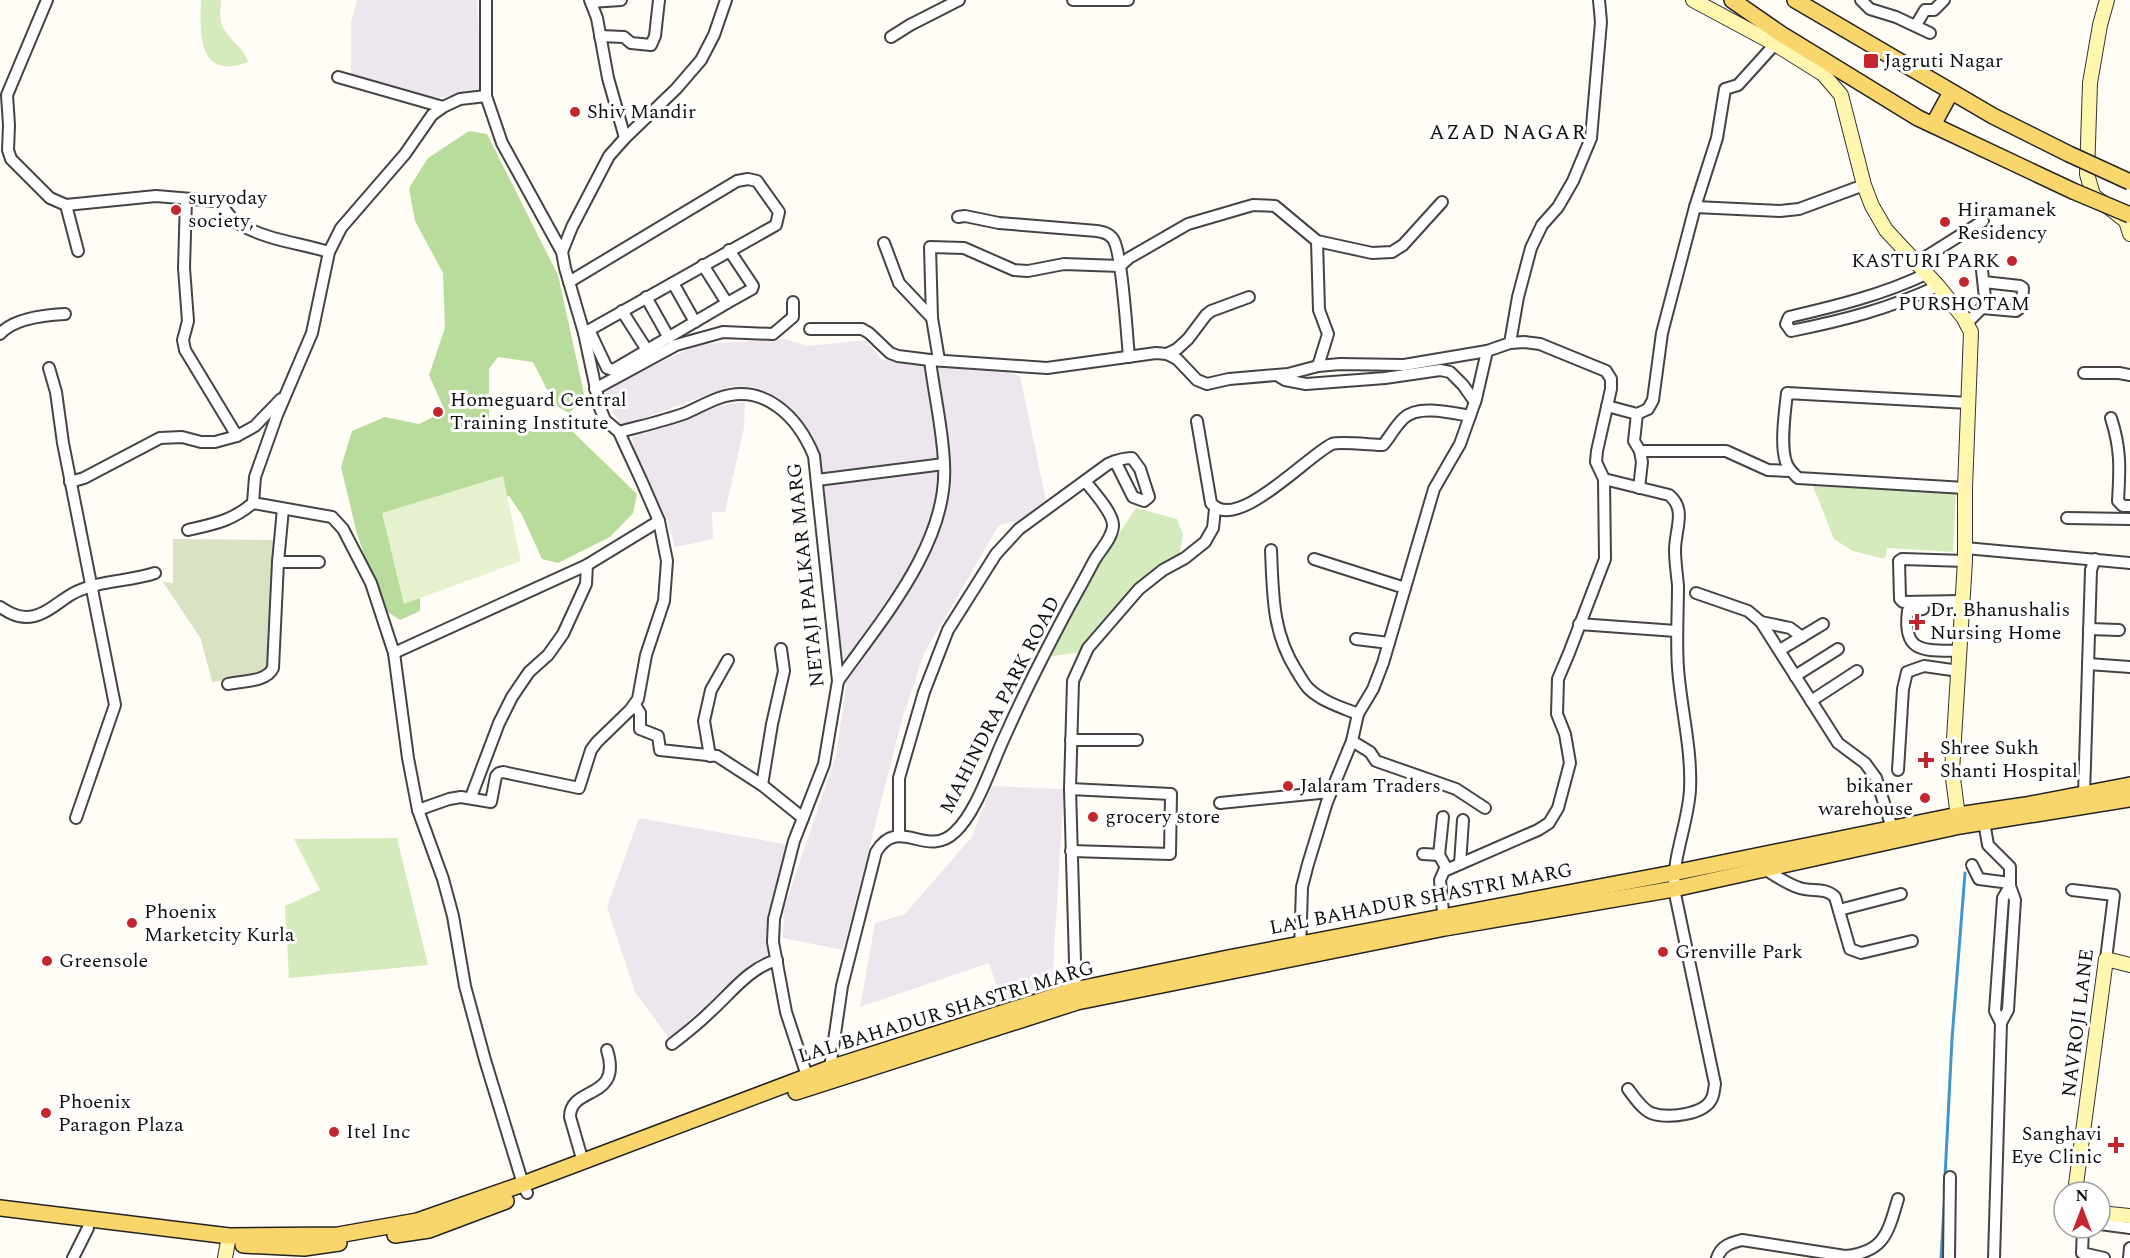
<svg xmlns="http://www.w3.org/2000/svg" width="2130" height="1258" font-family="Spectral,serif">
<style>
.industrial{fill:#eee6ef}
.green{fill:#d5ebbd}
.forest{fill:#b9dc9c}
.cemetery{fill:#d9e3c4}
.pitch{fill:#e6f2cf}
.lines{fill:none;stroke-linecap:round;stroke-linejoin:round}
.stream{stroke:#3f96cf;stroke-width:3}
.street-casing{stroke:#444;stroke-width:14}
.secondary-casing{stroke:#333;stroke-width:16}
.primary-casing{stroke:#222;stroke-width:18}
.street{stroke:#fff;stroke-width:10}
.secondary{stroke:#fff6b0;stroke-width:14}
.primary{stroke:#f9d66b;stroke-width:15}
.primary-bridge-casing{stroke:#222;stroke-width:18;stroke-linecap:butt}
.primary-bridge{stroke:#f9d66b;stroke-width:15}
.poi-dot{fill:#c4262e;stroke:#fff;stroke-width:2}
.labels{text-anchor:middle;dominant-baseline:central;stroke-width:6;stroke-linejoin:round;paint-order:stroke}
.poi-label{font-size:20px;fill:#111;stroke:#fff;text-anchor:start}
.street-label{font-size:20px;fill:#111;stroke:#fff}
.neighbourhood-label{font-size:21px;letter-spacing:1.5px;fill:#111;stroke:#fff}
</style>
<rect width="100%" height="100%" fill="#fffdf5"/>
<g class="industrial">
<path d="M357,0H477L482,90L439,98L351,77V22Z"/>
<path d="M786,339L807,346L866,340L882,360L1002,370L1020,376L1049,514L999,525L924,654L902,720L843,950L783,938L784,909L836,755L846,688L825,504L813,435L760,388L733,386L621,426L602,391L699,344Z"/>
<path d="M745,402L744,428L725,512H712L713,539L675,547L667,520L638,464L632,437L678,423L722,405Z"/>
<path d="M992,786L1064,789L1052,986L1000,997L989,963L860,1007L875,923L905,914L971,838Z"/>
<path d="M639,818L790,845L774,894L769,930L772,957L746,971L669,1038L635,992L607,907Z"/>
</g>
<g class="green">
<path d="M201,0H221C221,8 219,18 222,25C228,40 244,47 248,62C198,81 200,35 201,0Z"/>
<path d="M1813,486L1956,493L1953,552L1887,548L1885,559L1853,551L1834,539Z"/>
<path d="M1136,508L1177,519L1183,535L1179,557L1133,586L1086,644L1083,652L1046,657L1086,583Z"/>
<path d="M397,838L428,965L289,978L285,906L320,890L294,839Z"/>
</g>
<path class="forest" d="M469,131L487,134L558,275L585,398L569,413L555,405L533,362L498,357L489,369V426L529,431L573,432L637,494L633,513L610,537L558,563L542,559L522,515L509,496L477,497L420,593V611L400,620L383,609L357,534L341,467L352,431L385,417L419,424L445,411L429,375L445,328L443,273L415,221L409,188L428,158Z"/>
<path class="cemetery" d="M173,539L273,540L267,670L250,676L212,682L201,639L163,582L173,583Z"/>
<path class="pitch" d="M503,476L521,561L404,604L382,513Z"/>
<g class="lines">
<g class="stream">
<path d="M1945,1177L1952,1039L1965,873"/>
<path d="M1941,1258L1945,1192"/>
</g>
<g class="street-casing">
<g id="street">
<path d="M47,0L7,95L9,125L8,150L11,159L50,198L66,205L156,196L216,201C226,207 229,219 239,224C267,240 299,243 329,252"/>
<path d="M486,0V96L502,143L562,252"/>
<path d="M590,0L597,18L608,78L625,138"/>
<path d="M1073,0H1128"/>
<path d="M1861,0L1870,9L1896,17L1930,33"/>
<path d="M591,2L621,0"/>
<path d="M1916,25L1925,10H1934L1944,0"/>
<path d="M600,36L624,37L631,43L651,45L655,36L659,0"/>
<path d="M891,37L910,25L959,0"/>
<path d="M338,77L443,107"/>
<path d="M486,96L460,99L443,107L432,115L405,154L341,228L329,252L312,333L277,415L255,477L253,503L332,517L343,529L371,583L394,653L408,758L418,810L443,879L453,916L465,986L485,1060L523,1184L527,1193"/>
<path d="M186,199L184,268L188,321L183,340L185,350L237,436"/>
<path d="M66,205L78,251"/>
<path d="M1695,207L1780,211L1799,209L1864,185"/>
<path d="M958,217L965,216L999,223L1097,231C1103,232 1109,233 1113,239C1122,251 1127,337 1129,357"/>
<path d="M1317,241L1319,310L1328,334L1318,366"/>
<path d="M884,243L899,283L932,318L939,360"/>
<path d="M1916,263L1983,221"/>
<path d="M1926,274C1882,295 1836,306 1789,317L1786,324L1791,331C1845,320 1888,309 1938,286"/>
<path d="M569,282L737,181L748,179L757,181L779,212L776,225L584,333"/>
<path d="M673,283L695,322"/>
<path d="M646,297L669,338"/>
<path d="M727,303L752,289L753,286L729,250"/>
<path d="M1982,308L2016,311L2022,306L2023,288L2020,286L1984,282"/>
<path d="M622,311L647,350"/>
<path d="M932,318L930,247L964,248L1014,270L1028,271L1064,264L1120,266L1129,258L1188,224L1253,205L1275,206L1317,241L1372,253L1392,252L1403,245L1442,202"/>
<path d="M1966,324L1982,308L1985,298L1981,261"/>
<path d="M810,329H862L869,333L890,353L898,356L930,360L1047,368L1156,353L1167,354L1177,359L1197,380L1207,384L1229,379L1288,374L1318,366L1340,364L1404,365L1487,351L1510,343L1524,342L1540,344L1606,371L1611,379V389L1597,451L1596,462L1604,479L1605,559L1569,653L1558,679L1557,714L1565,734L1570,763L1558,808L1549,823L1538,830L1444,871L1440,880L1444,922"/>
<path d="M589,330L607,368L613,370L727,303L703,265"/>
<path d="M0,334C14,318 45,315 65,314"/>
<path d="M1510,343L1518,297L1531,248L1542,225L1558,207L1573,181L1591,138L1601,22L1599,0"/>
<path d="M1167,354L1177,349L1188,339L1206,315L1211,311L1249,297"/>
<path d="M49,368L56,392L63,443L115,705L76,818"/>
<path d="M2084,373H2119L2130,375"/>
<path d="M1277,375L1285,380L1306,384L1385,378L1440,370L1450,372L1463,385L1475,402"/>
<path d="M595,389L676,345L723,332L773,334L793,317V302"/>
<path d="M1607,406L1637,414L1648,409L1653,400L1662,333L1695,207L1717,138L1725,89L1738,85L1775,44"/>
<path d="M1637,414L1634,441L1640,451L1642,462L1639,488"/>
<path d="M2111,418C2121,449 2120,468 2118,501L2123,506H2130"/>
<path d="M1197,421L1211,503C1236,534 1308,455 1332,444C1339,441 1373,445 1383,445C1390,437 1396,425 1404,418C1418,404 1453,413 1470,416"/>
<path d="M619,432C641,426 664,421 686,413C697,408 708,402 719,398C764,382 798,417 814,456L838,681L824,764L794,841L774,919L773,942L786,1012L809,1082"/>
<path d="M1640,451H1726L1768,470L1790,471"/>
<path d="M1604,479L1669,495C1687,509 1675,530 1675,550C1675,562 1677,574 1678,586C1678,613 1676,641 1678,668C1681,709 1692,749 1690,790C1688,823 1673,855 1674,889L1715,1084C1714,1089 1714,1094 1712,1098C1705,1115 1667,1119 1651,1113C1642,1109 1634,1097 1628,1089"/>
<path d="M817,480L944,464"/>
<path d="M70,482L84,478L160,438L182,437L201,442H215L237,436L255,426L281,399"/>
<path d="M1965,488L1798,478C1793,473 1788,469 1786,462C1780,445 1785,411 1787,393L1969,403"/>
<path d="M2067,518L2130,519"/>
<path d="M188,530C214,524 232,521 253,503"/>
<path d="M1965,548L2130,563"/>
<path d="M1271,550C1273,594 1272,632 1296,670C1300,676 1304,684 1309,689C1323,702 1341,707 1358,714"/>
<path d="M1314,559L1405,588"/>
<path d="M278,562H319"/>
<path d="M1696,593L1748,611L1761,622L1838,743L1865,763L1876,778L1892,828"/>
<path d="M1962,601L1903,602L1900,599L1899,561L1902,559L1965,561"/>
<path d="M0,607C8,612 16,617 26,617C44,617 58,602 72,594C97,580 128,582 155,573"/>
<path d="M1923,609L1908,611C1902,655 1926,650 1960,651"/>
<path d="M1761,622L1790,628L1802,637"/>
<path d="M1579,624L1676,631"/>
<path d="M2089,629L2119,630"/>
<path d="M1356,639L1389,643"/>
<path d="M1780,650L1823,624"/>
<path d="M394,653L587,565L659,521"/>
<path d="M2088,664L2130,667"/>
<path d="M1795,676L1838,649"/>
<path d="M838,681C881,620 949,543 944,464C943,430 934,394 930,360"/>
<path d="M228,684C242,681 267,682 273,668L278,562L283,509"/>
<path d="M1811,701L1857,671"/>
<path d="M635,705L640,713V729L658,736L660,750L717,756L762,785L803,818"/>
<path d="M1071,740H1137"/>
<path d="M1352,741L1370,752L1376,761L1456,789L1485,808"/>
<path d="M710,756L704,721L711,690L728,660"/>
<path d="M1898,770L1903,689L1907,672L1924,666L1959,671"/>
<path d="M762,785L772,724L784,671L781,649"/>
<path d="M1070,789L1171,794L1170,854L1071,851"/>
<path d="M2084,795L2091,570L2095,559"/>
<path d="M471,797L499,723L512,697L529,672L548,655L563,634L586,584L587,565"/>
<path d="M1220,803L1330,792"/>
<path d="M418,810L449,799L461,797L491,802L496,776L499,773L503,772L579,788L591,750L597,742L630,710L638,699L646,655L664,601L667,561L659,521L642,482L619,432L605,420L600,408L584,333L565,268L562,252L572,227L609,156L625,138L676,89L701,60L714,35L726,0"/>
<path d="M1983,816L1988,845L2010,867V886L2003,898L1995,1011L2001,1023L1994,1258"/>
<path d="M1443,817L1439,855L1447,869"/>
<path d="M899,836V778L924,692L948,630L996,554L1019,529L1108,464C1117,460 1123,458 1132,458L1140,469L1149,497L1144,501L1133,497L1115,461"/>
<path d="M1423,854L1439,855"/>
<path d="M1460,864L1463,820"/>
<path d="M1972,865L1979,879L2010,883"/>
<path d="M1766,870C1776,876 1786,883 1797,887C1810,893 1824,886 1835,897L1850,949L1861,953L1912,941"/>
<path d="M2072,890L2114,895L2106,959"/>
<path d="M1839,910L1901,894"/>
<path d="M1300,950L1302,887L1308,864L1327,802L1352,741L1358,714L1373,689L1383,663L1434,489L1460,444L1476,399L1487,351"/>
<path d="M1076,996L1070,789L1073,681L1088,648L1139,589L1163,570L1185,558L1205,542L1213,528L1215,509"/>
<path d="M2001,1023L2008,1010L2015,900L2010,886"/>
<path d="M672,1044C685,1034 699,1023 711,1011C732,992 749,968 777,960"/>
<path d="M830,1068L842,986L876,852C899,814 926,860 955,832C977,812 992,763 1005,736C1025,691 1047,648 1070,605C1078,591 1086,576 1094,561C1100,550 1112,539 1113,526C1114,514 1093,491 1085,481"/>
<path d="M583,1162L570,1117C570,1085 623,1101 607,1050"/>
<path d="M2100,1224L2130,1228"/>
<path d="M2083,1228L2082,1253L2104,1258"/>
<path d="M73,1258L88,1228"/>
<path d="M1717,1258C1721,1246 1730,1243 1742,1240L1845,1256C1885,1252 1888,1232 1898,1199"/>
<path d="M1949,1258L1950,1177"/>
<path d="M2129,1258L2130,1248"/>
</g>
</g>
<g class="secondary-casing">
<g id="secondary">
<path d="M1693,0L1775,44L1823,74L1841,95L1864,185L1872,206L1886,230L1938,286L1963,317L1971,332L1965,488V561L1952,771L1959,824"/>
<path d="M2107,0L2100,25L2090,83L2087,174L2093,195L2126,221L2130,234"/>
<path d="M2075,1192L2106,959L2130,965"/>
<path d="M2100,1213L2130,1216"/>
<path d="M225,1258L229,1236"/>
</g>
</g>
<g class="primary-casing">
<g id="primary">
<path d="M1732,0L1781,34L1918,118L2073,191"/>
<path d="M1795,0L1993,116L2069,154"/>
<path d="M1933,125L1951,92"/>
<path d="M796,1092L1077,1002L1445,928L1674,889L1960,826L2130,799"/>
<path d="M0,1208L229,1236L338,1235L417,1221L523,1184L830,1068L1074,990L1228,958L1673,873L1958,815L2026,805L2130,785"/>
<path d="M395,1235L429,1230L506,1201"/>
<path d="M243,1245L304,1248L339,1243"/>
</g>
</g>
<use href="#street" class="street"/>
<use href="#secondary" class="secondary"/>
<use href="#primary" class="primary"/>
<g class="primary-bridge-casing">
<g id="primary-bridge">
<path d="M2069,154L2130,182"/>
<path d="M2073,191L2130,215"/>
</g>
</g>
<use href="#primary-bridge" class="primary-bridge"/>
</g>
<g class="poi-dot">
<rect x="1863" y="53" width="16" height="16" rx="3"/>
<circle cx="575" cy="112" r="6"/>
<circle cx="176" cy="210" r="6"/>
<circle cx="1945" cy="222" r="6"/>
<circle cx="2012" cy="261" r="6"/>
<circle cx="1964" cy="282" r="6"/>
<circle cx="438" cy="412" r="6"/>
<path d="M1914 613h6v6h6v6h-6v6h-6v-6h-6v-6h6z"/>
<path d="M1923 751h6v6h6v6h-6v6h-6v-6h-6v-6h6z"/>
<circle cx="1288" cy="786" r="6"/>
<circle cx="1925" cy="798" r="6"/>
<circle cx="1093" cy="817" r="6"/>
<circle cx="132" cy="923" r="6"/>
<circle cx="1663" cy="952" r="6"/>
<circle cx="47" cy="961" r="6"/>
<circle cx="46" cy="1113" r="6"/>
<circle cx="334" cy="1132" r="6"/>
<path d="M2113 1136h6v6h6v6h-6v6h-6v-6h-6v-6h6z"/>
</g>
<g class="labels">
<g class="poi-label">
<text x="1884" y="61">Jagruti Nagar</text>
<text x="587" y="112">Shiv Mandir</text>
<text x="188" y="198">suryoday<tspan x="188" dy="23">society,</tspan></text>
<text x="1957" y="210">Hiramanek<tspan x="1957" dy="23">Residency</tspan></text>
<text x="2000" y="261" text-anchor="end">KASTURI PARK</text>
<text x="1964" y="304" text-anchor="middle">PURSHOTAM</text>
<text x="450" y="400">Homeguard Central<tspan x="450" dy="23">Training Institute</tspan></text>
<text x="1930" y="610">Dr. Bhanushalis<tspan x="1930" dy="23">Nursing Home</tspan></text>
<text x="1940" y="748">Shree Sukh<tspan x="1940" dy="23">Shanti Hospital</tspan></text>
<text x="1300" y="786">Jalaram Traders</text>
<text x="1913" y="786" text-anchor="end">bikaner<tspan x="1913" dy="23">warehouse</tspan></text>
<text x="1105" y="817">grocery store</text>
<text x="144" y="912">Phoenix<tspan x="144" dy="23">Marketcity Kurla</tspan></text>
<text x="1675" y="952">Grenville Park</text>
<text x="59" y="961">Greensole</text>
<text x="58" y="1102">Phoenix<tspan x="58" dy="23">Paragon Plaza</tspan></text>
<text x="346" y="1132">Itel Inc</text>
<text x="2102" y="1134" text-anchor="end">Sanghavi<tspan x="2102" dy="23">Eye Clinic</tspan></text>
</g>
<g class="street-label">
<text transform="translate(806 575) rotate(-96)">NETAJI PALKAR MARG</text>
<text transform="translate(1000 705) rotate(-63)">MAHINDRA PARK ROAD</text>
<text transform="translate(1421 899) rotate(-11)">LAL BAHADUR SHASTRI MARG</text>
<text transform="translate(946 1012) rotate(-17)">LAL BAHADUR SHASTRI MARG</text>
<text transform="translate(2078 1023) rotate(-83)">NAVROJI LANE</text>
</g>
<g class="neighbourhood-label">
<text x="1508" y="133">AZAD NAGAR</text>
</g>
</g>
<g transform="translate(2082 1210)"><circle r="28" fill="#ffffff" stroke="#a0a0a0" stroke-width="1.5"/>
<path d="M0-4.5L10 22L0 15L-10 22Z" fill="#c4262e"/>
<text y="-9" font-size="16" font-weight="bold" text-anchor="middle" fill="#111111">N</text>
</g>
</svg>
